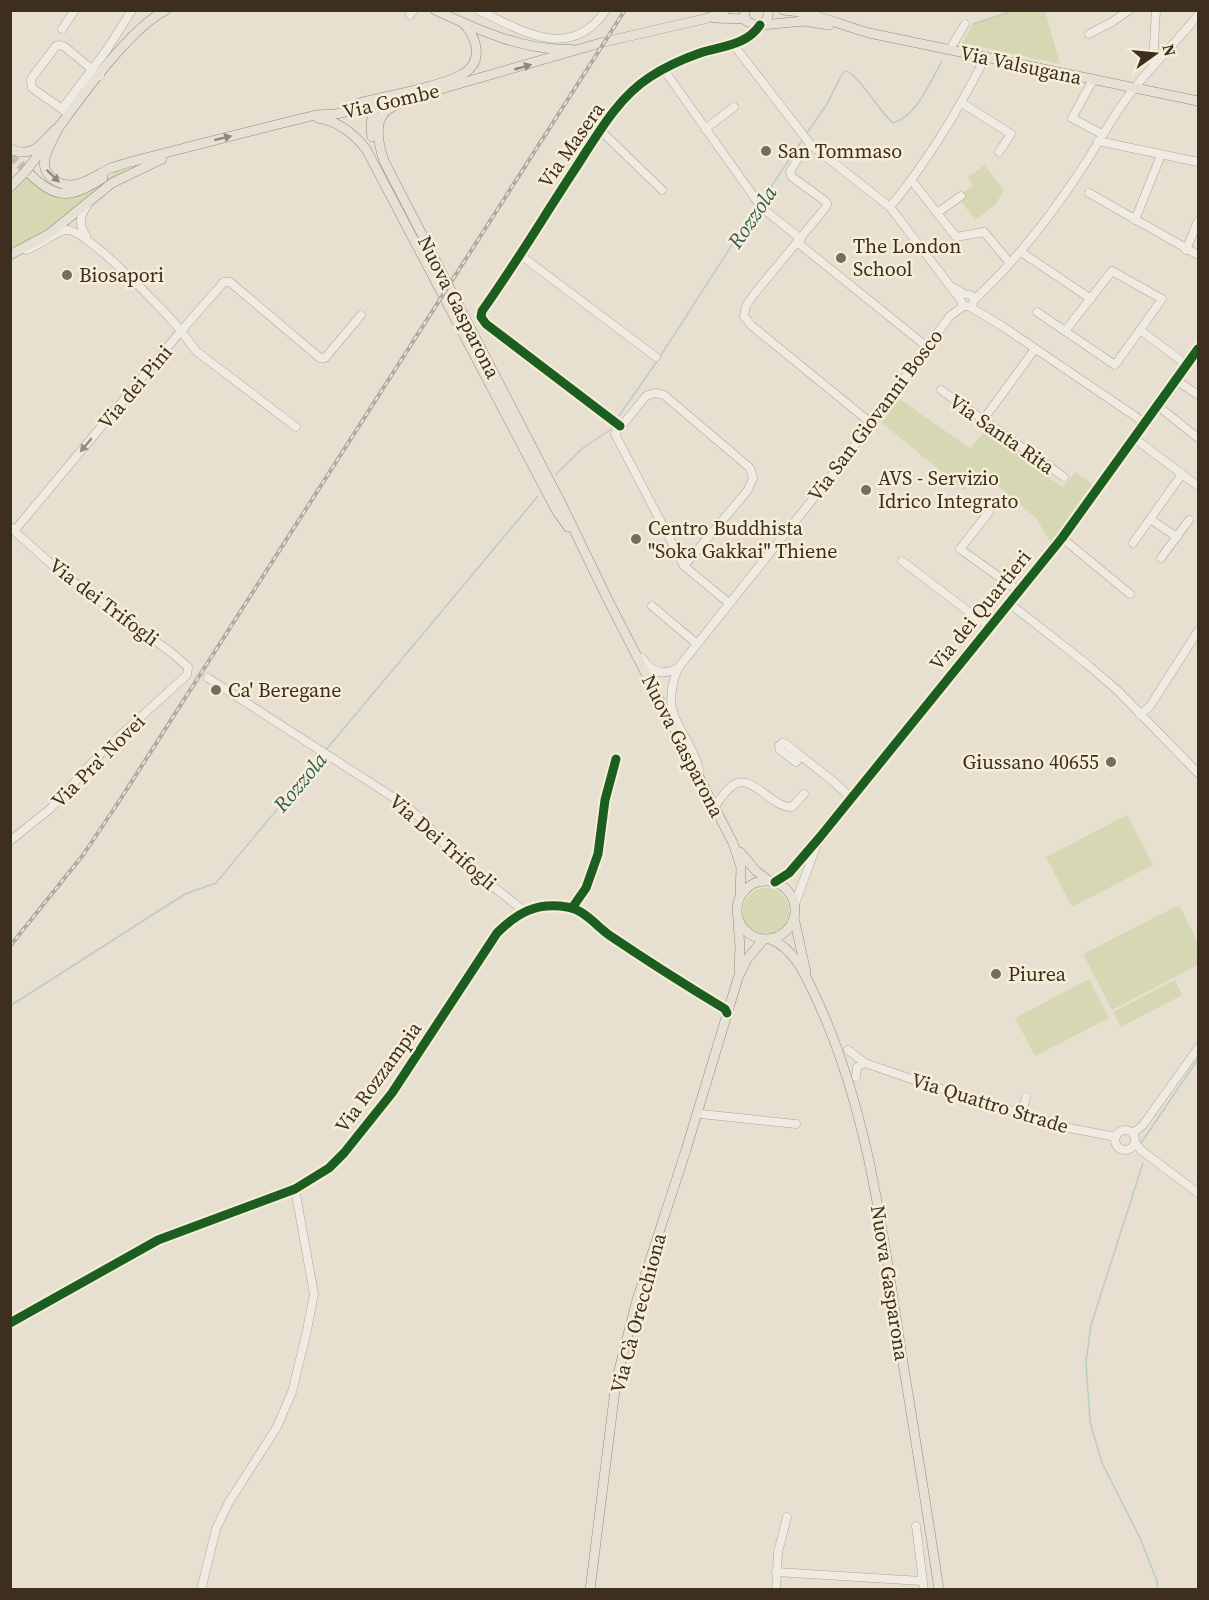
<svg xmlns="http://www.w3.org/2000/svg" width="1209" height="1600" font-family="'Source Serif 4',serif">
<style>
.green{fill:#d6d7b3}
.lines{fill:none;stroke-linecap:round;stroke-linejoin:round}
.stream{stroke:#bcccc2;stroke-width:1.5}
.major-tunnel{stroke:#c5bcae;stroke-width:9;stroke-dasharray:9 4.5;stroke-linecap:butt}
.minor-casing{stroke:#ada599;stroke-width:9}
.major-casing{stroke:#928b80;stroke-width:10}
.minor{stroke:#efebe3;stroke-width:8}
.major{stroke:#e6e1d4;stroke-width:9}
.rail-casing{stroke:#afaaa2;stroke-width:4}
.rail{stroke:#f7eed8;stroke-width:1.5;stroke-dasharray:4.5;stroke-linecap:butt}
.major-bridge-casing{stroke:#928b80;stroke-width:10;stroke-linecap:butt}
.major-bridge{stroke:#e6e1d4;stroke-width:9}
.cycleway-casing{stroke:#f7eed8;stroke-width:13}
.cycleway{stroke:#1b5e20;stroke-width:9}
.oneway{fill:#92887a}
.oneway2{fill:#968c82}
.poi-dot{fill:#786c5e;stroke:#f7eed8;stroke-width:2}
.labels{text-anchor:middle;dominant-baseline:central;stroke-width:5;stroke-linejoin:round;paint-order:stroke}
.street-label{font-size:20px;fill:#3d2e20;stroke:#f7eed8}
.poi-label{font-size:20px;fill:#3d2e20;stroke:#f7eed8;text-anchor:start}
.water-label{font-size:21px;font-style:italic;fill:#2f5d5a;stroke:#f7eed8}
</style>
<rect width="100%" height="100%" fill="#e7e0d1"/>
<g class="green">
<path d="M1019,10L1045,11L1060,64L962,43L973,24Z"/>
<path d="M148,160L113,177L50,230L11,252V190L27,175L54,195L102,182L124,166Z"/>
<path d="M984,165L1004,190L995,205L975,220L960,200L962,194L973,185L968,178Z"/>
<path d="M898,398L970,448L989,427L1045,466L1041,473L1063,487L1075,472L1092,484L1051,543L1036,518L981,472L964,490L882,423Z"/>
<path d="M1127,815L1153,865L1072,907L1046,857Z"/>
<circle cx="766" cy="911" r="23"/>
<path d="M1179,905L1198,943V965L1112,1010L1083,954Z"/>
<path d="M1089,979L1109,1018L1035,1056L1015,1018Z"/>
<path d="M1175,980L1182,995L1121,1027L1113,1012Z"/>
</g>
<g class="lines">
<g class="stream">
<path d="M973,24L1015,10"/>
<path d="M807,133L827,104L842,74L846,71C857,73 880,112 893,123C917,116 930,82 942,61"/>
<path d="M762,200L803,139"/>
<path d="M616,420L656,363L757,206"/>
<path d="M556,474L583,448L610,430L614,424"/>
<path d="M325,751L538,496"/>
<path d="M10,1006L185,894L216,883L322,755"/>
<path d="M1141,1143L1198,1059"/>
<path d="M1143,1163L1091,1325L1086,1362L1090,1422L1102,1463L1140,1538L1157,1581L1158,1590"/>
</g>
<path class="major-tunnel" d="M10,155L29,173"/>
<g class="minor-casing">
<g id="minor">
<path d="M478,10C521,30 570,63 606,10"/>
<path d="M410,15L413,11"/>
<path d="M62,29L75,10"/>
<path d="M1089,34L1112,22L1129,10"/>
<path d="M734,44L736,48L811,145L890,207L960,299L963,305L970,307L1002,326L1145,423"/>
<path d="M950,49L965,24"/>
<path d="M1153,63L1156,10"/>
<path d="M664,70L762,208L801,239"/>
<path d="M1093,80L1072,118L1102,134"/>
<path d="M962,103L1011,134L999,152"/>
<path d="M62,109L32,88L31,79L56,46L59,45L65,47L100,76"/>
<path d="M64,111L62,109L106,51L132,10"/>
<path d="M705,129L734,107"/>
<path d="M600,130L662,190"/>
<path d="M1098,141L1198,162"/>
<path d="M811,145L797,160L790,172L792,177L825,201L827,204L826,207L755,293L746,306L744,316L752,326L871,423"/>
<path d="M912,181L956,237L984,232L1010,263"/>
<path d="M1089,193L1198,255"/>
<path d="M890,207C928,161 958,111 985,58"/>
<path d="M937,213L961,196"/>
<path d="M1135,220L1161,155"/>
<path d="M86,236C79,225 79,217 87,206"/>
<path d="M798,243L926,346"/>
<path d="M26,250C39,246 57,230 67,230C85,228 168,314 181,331L224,282H230L320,358H325L361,315"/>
<path d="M1186,250L1198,221"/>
<path d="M1021,252L1091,299"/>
<path d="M519,254L656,357"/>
<path d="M954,288L964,294L971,295L974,298L973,304"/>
<path d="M974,300C1014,263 1047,221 1077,176C1096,148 1111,118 1132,91C1153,64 1177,42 1198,15"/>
<path d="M1037,312L1115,365L1140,330"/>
<path d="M1065,331L1112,271L1162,299L1140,330L1187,365"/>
<path d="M1176,380L1198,395"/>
<path d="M941,390L1064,477"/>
<path d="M1158,406L1198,438"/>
<path d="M983,420L1035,349"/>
<path d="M620,426L486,324L481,317L482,311C515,265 544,216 575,169C596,137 617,98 650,77C665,67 683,59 700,53C721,46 746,46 760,25"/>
<path d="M1134,438L1198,486"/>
<path d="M989,512L960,549L1019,591"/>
<path d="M1150,519L1177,537"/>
<path d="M10,527L60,572L172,653L188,667L187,675L102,752L51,808L10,841"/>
<path d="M15,530L181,331L196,351L296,427"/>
<path d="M1062,538L1130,594"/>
<path d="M1133,543L1182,474"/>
<path d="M1161,558L1189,520"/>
<path d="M902,561L989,627"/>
<path d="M684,566L748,490L753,478L750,468L664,395L655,393L646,396L615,434L684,566L729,603"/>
<path d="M1009,603L1088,665L1117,690L1198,773"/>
<path d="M652,606L697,644"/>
<path d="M642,658C651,673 663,676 678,668"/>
<path d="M208,678L402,803L417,815L462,862L524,911"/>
<path d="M1140,715L1150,706L1198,631"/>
<path d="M801,756L796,762L780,750L779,746L782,743L786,744L834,782L851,798"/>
<path d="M699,769C687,726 658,719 678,668L840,465L950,316L964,306"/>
<path d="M714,807C720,800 728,786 737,783C754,777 773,808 792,807L804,794"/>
<path d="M775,882L789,873L820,837L1062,538L1198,349"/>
<path d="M795,904L817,844"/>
<path d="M572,908L586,888L598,854L605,800L616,759"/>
<path d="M848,1050L865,1063L920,1082L1064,1127L1116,1137"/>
<path d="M856,1077L857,1067L865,1063"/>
<path d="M698,1112L701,1114L796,1124"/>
<path d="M1022,1113L1026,1097"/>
<circle cx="1125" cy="1140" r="10"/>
<path d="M1133,1133L1143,1125L1198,1048"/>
<path d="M1135,1143L1142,1151L1198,1193"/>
<path d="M10,1323L158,1240L295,1189L329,1168L344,1153L392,1093L497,933C517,913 536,902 567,907C584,909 598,928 612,937C649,962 687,986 725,1009L727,1013"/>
<path d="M916,1526L924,1590"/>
<path d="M776,1572L922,1581"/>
<path d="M201,1590L216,1529L229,1502L277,1427L292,1392L306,1335L314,1294L295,1189"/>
<path d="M776,1590L778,1552L787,1517"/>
</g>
</g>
<g class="major-casing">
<g id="major">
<path d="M435,10C476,29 526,52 571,49"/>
<path d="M744,10L746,21L757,26L767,20L769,10"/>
<path d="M783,10C813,12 840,25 869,33L1198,101"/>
<path d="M714,18L745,19"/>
<path d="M762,25L804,21L829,25"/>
<path d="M439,90C394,107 365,103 384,161L562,505L609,602L733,843L741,867L740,895"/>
<path d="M434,91L604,42L708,18L726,10"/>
<path d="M359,103C382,97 450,85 467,71C484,58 475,34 462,22"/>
<path d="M318,118C338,121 354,134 366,149L556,510L568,527"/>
<path d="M60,125C51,145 30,170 60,183C77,191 97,174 111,168C130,161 150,157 169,152C218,139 267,127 316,115L336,114L394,101"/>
<path d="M57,130C81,97 130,28 166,10"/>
<path d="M372,137C370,125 370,112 381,103"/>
<path d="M10,149C34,159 41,143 56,129"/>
<path d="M29,167L45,146"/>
<path d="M29,173C56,201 71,198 103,178"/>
<path d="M10,187L24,173"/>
<path d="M10,255L49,234L112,183L162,159"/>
<path d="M740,852L756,871L768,880"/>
<circle cx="766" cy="910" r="29"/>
<path d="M794,918L806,972"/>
<path d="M738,924L740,946L739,970"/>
<path d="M770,939C796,949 807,979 818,1002C871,1118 884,1244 904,1369C916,1443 928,1516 939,1590"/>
<path d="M590,1590L616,1382L636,1303L686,1150L738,978L747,959L764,939"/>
</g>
</g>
<use href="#minor" class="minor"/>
<use href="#major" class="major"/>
<g class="rail-casing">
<path id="rail" d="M10,946L83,855L118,803L625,10"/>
</g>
<use href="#rail" class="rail"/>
<g class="major-bridge-casing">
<path id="major-bridge" d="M24,173L29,167"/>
</g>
<use href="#major-bridge" class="major-bridge"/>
<g class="cycleway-casing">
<g id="cycleway">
<path d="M620,426L486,324L481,317L482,311C515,265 544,216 575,169C596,137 617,98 650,77C665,67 683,59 700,53C721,46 746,46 760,25"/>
<path d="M775,882L789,873L820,837L1062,538L1198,349"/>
<path d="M572,908L586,888L598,854L605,800L616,759"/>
<path d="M10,1323L158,1240L295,1189L329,1168L344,1153L392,1093L497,933C517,913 536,902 567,907C584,909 598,928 612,937C649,962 687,986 725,1009L727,1013"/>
</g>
</g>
<use href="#cycleway" class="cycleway"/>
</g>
<defs><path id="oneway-solid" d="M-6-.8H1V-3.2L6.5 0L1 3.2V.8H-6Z" transform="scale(1.5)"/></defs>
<g class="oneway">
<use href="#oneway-solid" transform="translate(523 67) rotate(-16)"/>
<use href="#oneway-solid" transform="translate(223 138) rotate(-14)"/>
<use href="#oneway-solid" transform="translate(53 176) rotate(44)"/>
</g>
<use class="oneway2" href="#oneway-solid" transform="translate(86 445) rotate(130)"/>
<g class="poi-dot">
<circle cx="766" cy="151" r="6"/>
<circle cx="841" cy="258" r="6"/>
<circle cx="67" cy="275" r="6"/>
<circle cx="866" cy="490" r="6"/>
<circle cx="636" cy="539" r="6"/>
<circle cx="216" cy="690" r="6"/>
<circle cx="1111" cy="762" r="6"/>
<circle cx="996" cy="974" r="6"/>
</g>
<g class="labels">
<g class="street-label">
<text transform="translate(1021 65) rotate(12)">Via Valsugana</text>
<text transform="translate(391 101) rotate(-13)">Via Gombe</text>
<text transform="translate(571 145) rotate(-55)">Via Masera</text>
<text transform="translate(459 307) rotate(63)">Nuova Gasparona</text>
<text transform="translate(135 387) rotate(-50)">Via dei Pini</text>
<text transform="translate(875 415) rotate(-53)">Via San Giovanni Bosco</text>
<text transform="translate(1002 434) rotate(35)">Via Santa Rita</text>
<text transform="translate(104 602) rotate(37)">Via dei Trifogli</text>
<text transform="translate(980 610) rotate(-51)">Via dei Quartieri</text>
<text transform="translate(683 746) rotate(63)">Nuova Gasparona</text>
<text transform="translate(98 761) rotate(-45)">Via Pra' Novei</text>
<text transform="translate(443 842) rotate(41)">Via Dei Trifogli</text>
<text transform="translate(378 1077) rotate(-54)">Via Rozzampia</text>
<text transform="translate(990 1103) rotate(17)">Via Quattro Strade</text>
<text transform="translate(890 1283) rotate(81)">Nuova Gasparona</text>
<text transform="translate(638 1313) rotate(-75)">Via Cà Orecchiona</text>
</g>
<g class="poi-label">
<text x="778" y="151">San Tommaso</text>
<text x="853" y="246">The London<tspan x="853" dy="23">School</tspan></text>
<text x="79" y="275">Biosapori</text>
<text x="878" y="478">AVS - Servizio<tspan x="878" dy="23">Idrico Integrato</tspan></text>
<text x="648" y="528">Centro Buddhista<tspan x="648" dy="23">"Soka Gakkai" Thiene</tspan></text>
<text x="228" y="690">Ca' Beregane</text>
<text x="1099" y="762" text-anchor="end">Giussano 40655</text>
<text x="1008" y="974">Piurea</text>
</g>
<g class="water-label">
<text transform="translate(752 217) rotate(-56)">Rozzola</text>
<text transform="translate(300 782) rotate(-50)">Rozzola</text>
</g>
</g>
<rect width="1209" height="1600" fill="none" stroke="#3d2e20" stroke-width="24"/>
<g transform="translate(1155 54) rotate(75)" stroke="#f7eed8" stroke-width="4.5" paint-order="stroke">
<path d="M0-4.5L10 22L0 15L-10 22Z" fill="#3d2e20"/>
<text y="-9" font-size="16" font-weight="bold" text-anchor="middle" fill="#3d2e20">N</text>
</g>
</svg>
